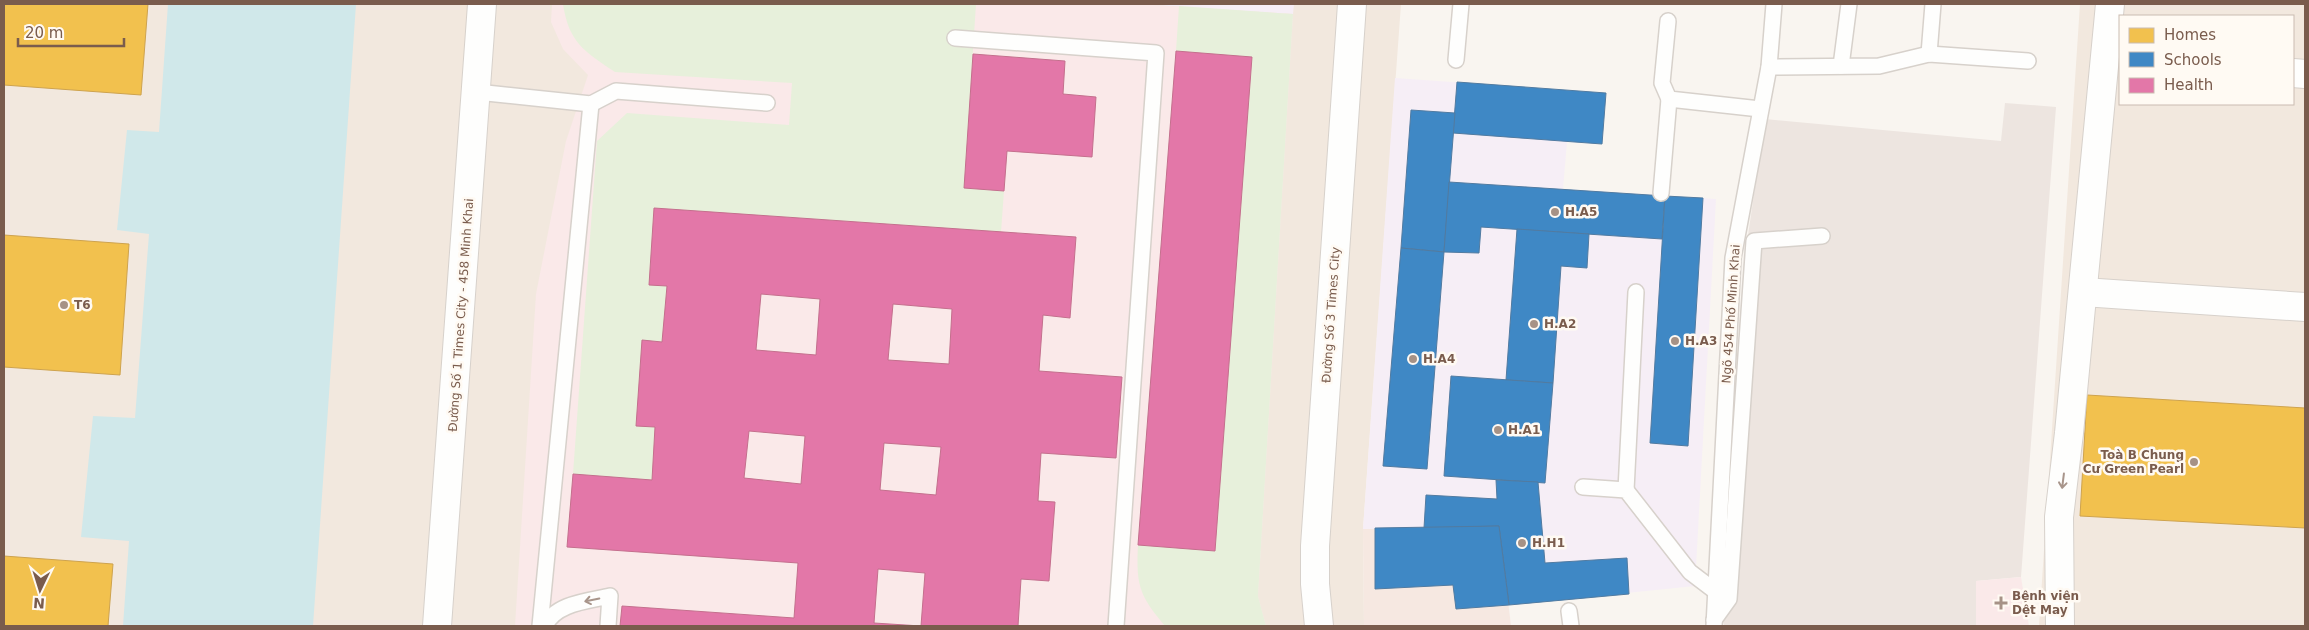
<svg xmlns="http://www.w3.org/2000/svg" width="2309" height="630" font-family="'DejaVu Sans',sans-serif">
<style>
.residential{fill:#f2e8de;fill-rule:evenodd}
.commercial{fill:#f6e8e1}
.industrial{fill:#ede5e0}
.education{fill:#f6eef6}
.medical{fill:#fae9e9}
.green{fill:#e7f0db}
.water{fill:#d0e8ea}
.homes{fill:#f2c14e;stroke:#cea34e}
.schools{fill:#3f88c5;stroke:#517ba1}
.health{fill:#e377a8;stroke:#c46f8d;fill-rule:evenodd}
.lines{fill:none;stroke-linecap:round;stroke-linejoin:round}
.service-casing{stroke:#d7d1cb;stroke-width:18}
.minor-casing{stroke:#d7d1cb;stroke-width:30}
.tertiary-casing{stroke:#d7d1cb;stroke-width:30}
.service{stroke:#fefefd;stroke-width:15}
.minor{stroke:#fefefd;stroke-width:28}
.tertiary{stroke:#fefefd;stroke-width:28}
.oneway{stroke:#a8958b}
.poi-dot{fill:#a69286;stroke:#fffaf3;stroke-width:2}
.labels{text-anchor:middle;dominant-baseline:central;stroke-width:5;stroke-linejoin:round;paint-order:stroke}
.poi-label{font-size:12px;font-weight:bold;fill:#7a5c4d;stroke:#fffaf3;text-anchor:start}
.street-label{font-size:12px;fill:#7a5c4d;stroke:#fffaf3}
</style>
<rect width="100%" height="100%" fill="#f9f5f0"/>
<g class="residential">
<path d="M4,4H1401L1363,529L1364,626H4Z"/>
<path d="M2080,4H2305V626H2039ZM2120,16H2293V104H2120Z"/>
</g>
<path class="commercial" d="M1499,526L1511,626H1364L1363,529Z"/>
<path class="industrial" d="M2005,103L2056,107L2021,577L1976,581V625L1724,626L1721,598L1744,263L1765,119L2001,141Z"/>
<g class="education">
<path d="M1138,4H1294L1293,14Z"/>
<path d="M1395,78L1606,93L1602,144L1567,142L1563,189L1716,199L1695,586L1509,605L1424,528L1363,529Z"/>
</g>
<g class="medical">
<path d="M552,4H1138L1293,14L1258,596L1266,626H515L536,294L566,141L588,75L563,49L551,22Z"/>
<path d="M2021,577L2029,626H1962L1976,625V581Z"/>
</g>
<g class="green">
<path d="M563,4H976L964,188L1004,191L1001,232L655,208L649,284L667,286L662,342L642,341L636,426L655,427L652,480L573,474L597,141L627,113L789,125L792,83L615,72C584,51 569,43 563,4Z"/>
<path d="M1179,6L1293,14L1258,596L1266,626H1165C1139,595 1136,585 1138,545L1215,551L1252,57L1176,51Z"/>
</g>
<path class="water" d="M168,4H356L313,626H123L129,541L81,537L93,416L135,418L149,234L117,230L127,130L159,132Z"/>
<g class="homes">
<path d="M4,4H148L141,95L4,85Z"/>
<path d="M4,235L129,244L120,375L4,367Z"/>
<path d="M2087,395L2305,408V528L2080,516Z"/>
<path d="M4,556L113,564L108,626H4Z"/>
</g>
<g class="schools">
<path d="M1457,82L1606,93L1602,144L1453,133Z"/>
<path d="M1411,110L1455,113L1444,252L1401,248Z"/>
<path d="M1449,182L1665,196L1662,239L1481,227L1479,253L1444,252Z"/>
<path d="M1665,196L1703,198L1688,446L1650,443Z"/>
<path d="M1517,229L1589,234L1587,268L1561,266L1553,383L1506,380Z"/>
<path d="M1401,248L1444,252L1427,469L1383,466Z"/>
<path d="M1451,376L1553,383L1545,483L1444,476Z"/>
<path d="M1496,480L1538,482L1545,563L1627,558L1629,594L1509,605L1499,526L1424,528L1426,495L1497,499Z"/>
<path d="M1499,526L1509,605L1456,609L1453,585L1375,589V528Z"/>
</g>
<g class="health">
<path d="M1176,51L1252,57L1215,551L1138,545Z"/>
<path d="M973,54L1065,61L1063,94L1096,97L1092,157L1007,151L1004,191L964,188Z"/>
<path d="M654,208L1076,237L1070,318L1043,315L1039,371L1122,377L1116,458L1041,453L1038,501L1055,502L1049,581L1021,579L1018,626H921L925,573L878,569L874,623L921,626H620L622,606L794,618L798,563L567,547L573,474L652,480L655,427L636,426L642,340L662,342L667,286L649,285ZM761,294L820,299L816,355L756,350ZM893,304L952,309L949,364L888,360ZM749,431L805,436L801,484L744,478ZM884,443L941,447L936,495L880,490Z"/>
</g>
<g class="lines">
<g class="service-casing">
<g id="service">
<path d="M1668,21L1662,83L1669,99L1760,109"/>
<path d="M955,38L1156,53L1116,626"/>
<path d="M1929,54L1933,4"/>
<path d="M1456,60L1461,4"/>
<path d="M1841,66L1849,4"/>
<path d="M1769,67L1879,66L1929,54L2028,61"/>
<path d="M477,92L591,104L616,91L767,103"/>
<path d="M1661,193L1669,99"/>
<path d="M1583,487L1626,490L1690,572L1715,591"/>
<path d="M1626,490L1636,292"/>
<path d="M1569,611L1571,626"/>
<path d="M1714,620L1729,599L1754,241L1822,236"/>
<path d="M540,626L591,104"/>
<path d="M545,626C555,603 589,601 610,596L608,626"/>
<path d="M1714,626L1733,258L1769,67L1774,4"/>
</g>
</g>
<g class="minor-casing">
<g id="minor">
<path d="M2293,73L2305,74"/>
<path d="M2083,292L2305,307"/>
<path d="M2060,626L2059,517L2069,433L2110,4"/>
</g>
</g>
<g class="tertiary-casing">
<g id="tertiary">
<path d="M437,626L482,4"/>
<path d="M1319,626L1315,584V546L1352,4"/>
</g>
</g>
<use href="#service" class="service"/>
<use href="#minor" class="minor"/>
<use href="#tertiary" class="tertiary"/>
</g>
<defs><path id="oneway-shaft" d="M-6 0H5M1.5-3L5.5 0L1.5 3" fill="none" stroke-width="1.6" stroke-linecap="round" stroke-linejoin="round" transform="scale(1.25)"/></defs>
<g class="oneway">
<use href="#oneway-shaft" transform="translate(2063 481) rotate(97)"/>
<use href="#oneway-shaft" transform="translate(592 600) rotate(168)"/>
</g>
<g class="poi-dot">
<circle cx="1555" cy="212" r="5"/>
<circle cx="64" cy="305" r="5"/>
<circle cx="1534" cy="324" r="5"/>
<circle cx="1675" cy="341" r="5"/>
<circle cx="1413" cy="359" r="5"/>
<circle cx="1498" cy="430" r="5"/>
<circle cx="2194" cy="462" r="5"/>
<circle cx="1522" cy="543" r="5"/>
<path d="M1998.5 595.5h5v5h5v5h-5v5h-5v-5h-5v-5h5z"/>
</g>
<g class="labels">
<g class="poi-label">
<text x="1565" y="212">H.A5</text>
<text x="74" y="305">T6</text>
<text x="1544" y="324">H.A2</text>
<text x="1685" y="341">H.A3</text>
<text x="1423" y="359">H.A4</text>
<text x="1508" y="430">H.A1</text>
<text x="2184" y="455" text-anchor="end">Toà B Chung<tspan x="2184" dy="14">Cư Green Pearl</tspan></text>
<text x="1532" y="543">H.H1</text>
<text x="2012" y="596">Bệnh viện<tspan x="2012" dy="14">Dệt May</tspan></text>
</g>
<g class="street-label">
<text transform="translate(1731 314) rotate(-86)">Ngõ 454 Phố Minh Khai</text>
<text transform="translate(461 315) rotate(-86)">Đường Số 1 Times City - 458 Minh Khai</text>
<text transform="translate(1331 315) rotate(-86)">Đường Số 3 Times City</text>
</g>
</g>
<rect width="2309" height="630" fill="none" stroke="#7a5c4d" stroke-width="10"/>
<rect x="2119" y="15" width="175" height="90" fill="#fffaf3" stroke="#cabbb1"/>
<rect x="2129" y="28" width="25" height="15" fill="#f2c14e" stroke="#cabbb1"/>
<text x="2164" y="40" font-size="15" fill="#7a5c4d">Homes</text>
<rect x="2129" y="52" width="25" height="15" fill="#3f88c5" stroke="#cabbb1"/>
<text x="2164" y="65" font-size="15" fill="#7a5c4d">Schools</text>
<rect x="2129" y="78" width="25" height="15" fill="#e377a8" stroke="#cabbb1"/>
<text x="2164" y="90" font-size="15" fill="#7a5c4d">Health</text>
<g transform="translate(40 590) rotate(184)" stroke="#fffaf3" stroke-width="4" paint-order="stroke">
<path d="M0-4L9 19L0 12L-9 19Z" fill="#7a5c4d"/>
<text y="-8" font-size="14" font-weight="bold" text-anchor="middle" fill="#7a5c4d">N</text>
</g>
<path d="M18 38v8h106v-8" fill="none" stroke="#7a5c4d" stroke-width="2.5"/>
<text x="25" y="38" font-size="15" fill="#7a5c4d" stroke="#fffaf3" stroke-width="4" paint-order="stroke">20 m</text>
</svg>
